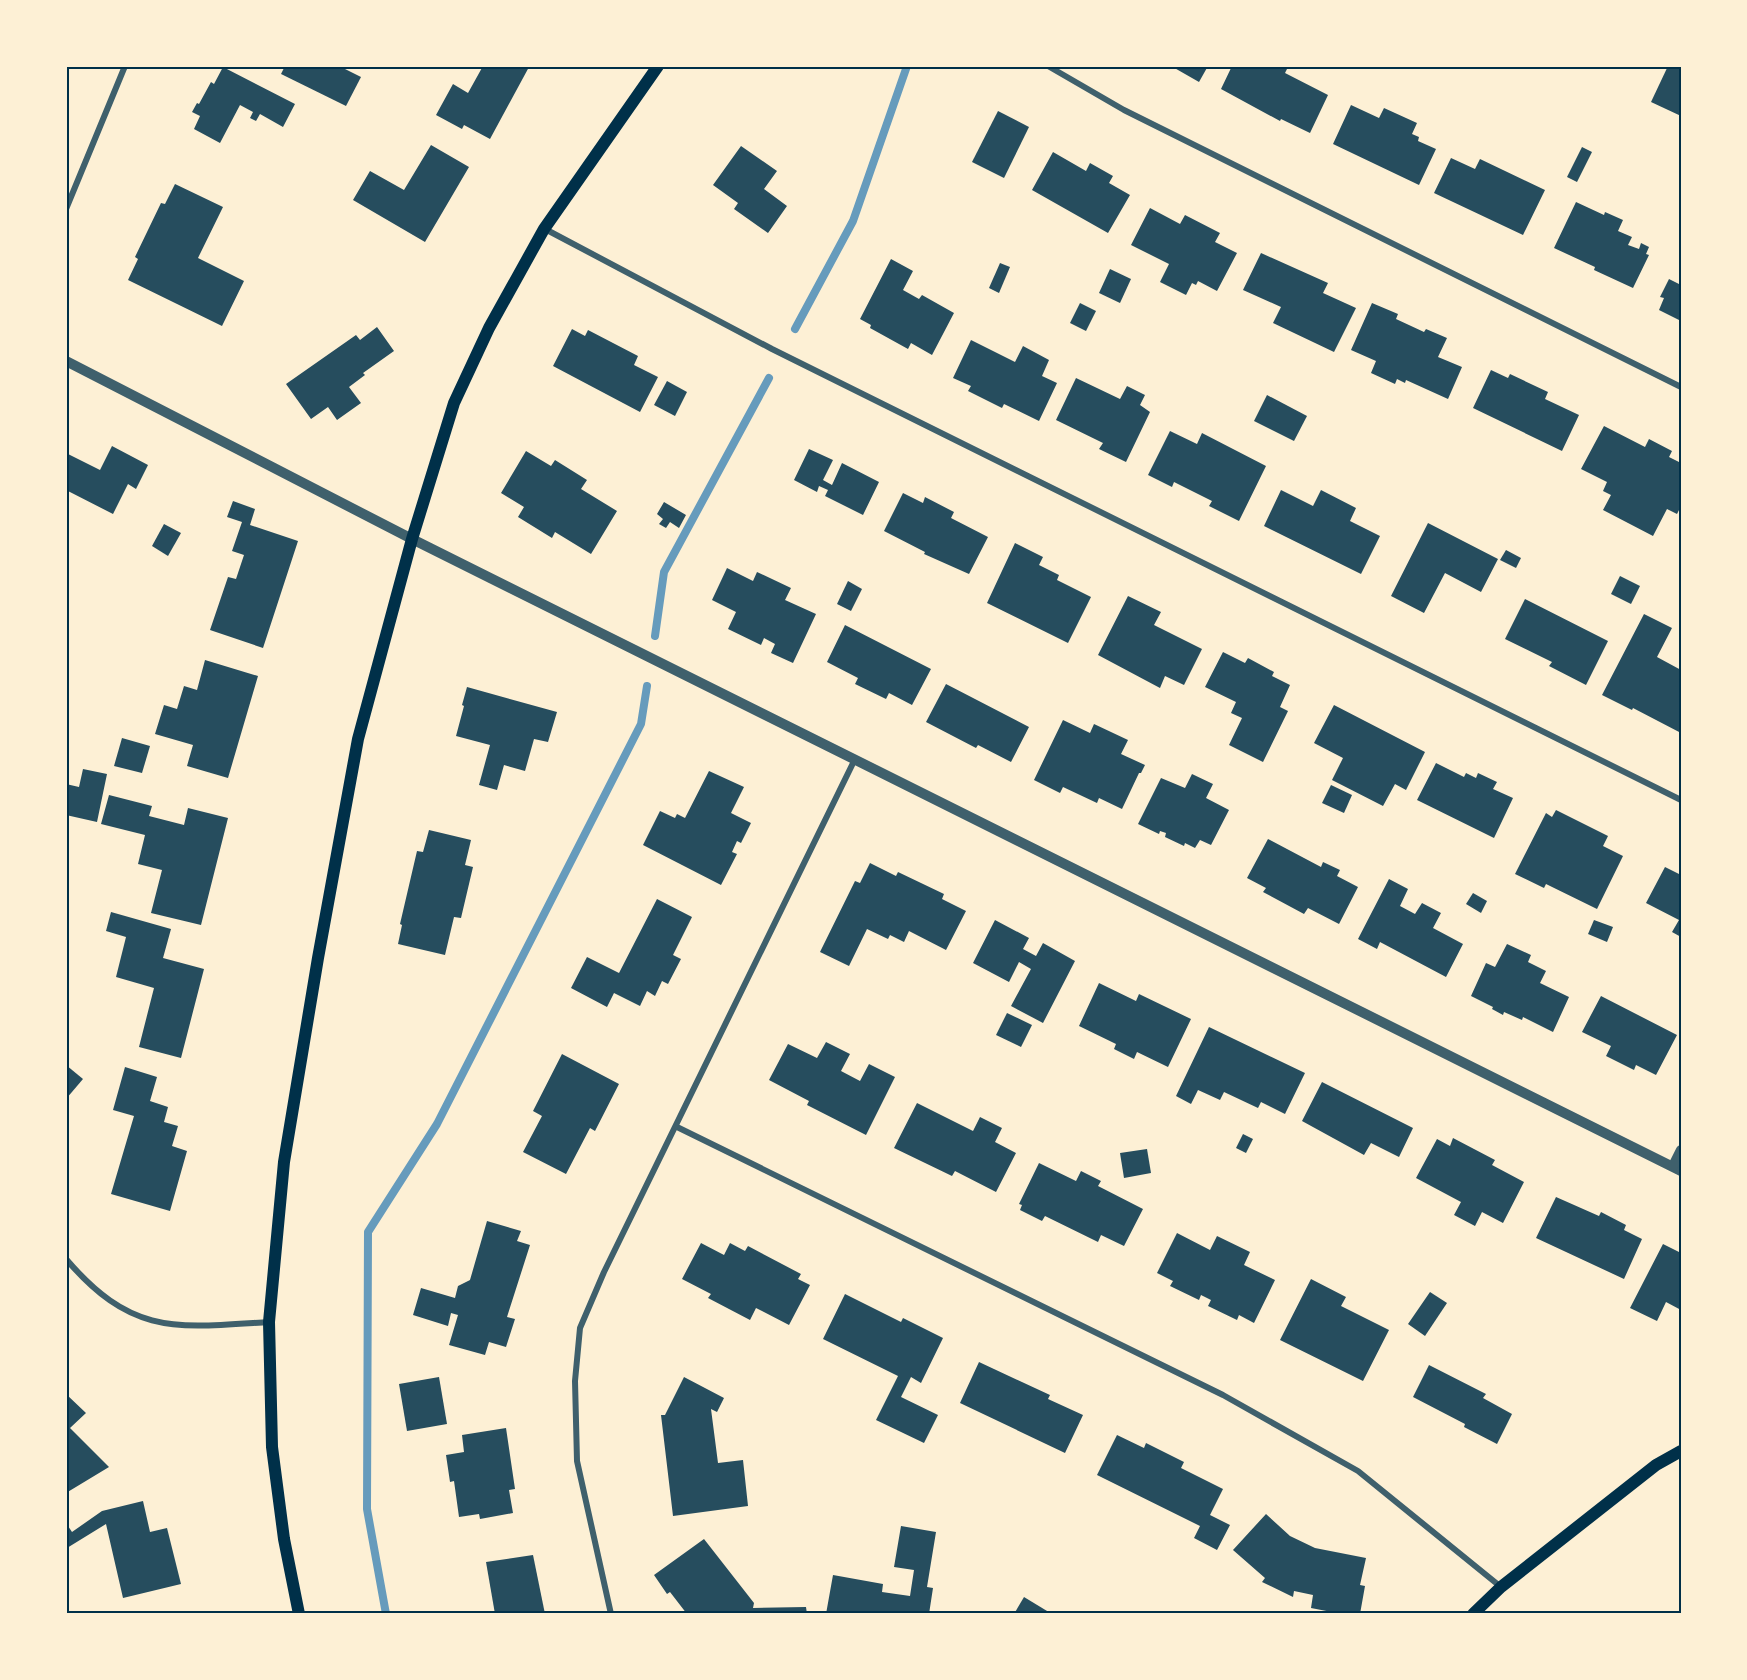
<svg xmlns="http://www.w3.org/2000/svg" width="1747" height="1680" font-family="Helvetica,sans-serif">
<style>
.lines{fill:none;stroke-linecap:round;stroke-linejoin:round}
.stream{stroke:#669bbc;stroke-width:8}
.building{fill:#264d5e}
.minor{stroke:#3f606c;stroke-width:6}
.tertiary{stroke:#3f606c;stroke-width:10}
.secondary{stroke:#003049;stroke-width:12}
.neatline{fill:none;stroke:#003049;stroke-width:2}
</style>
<rect width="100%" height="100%" fill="#fdf0d5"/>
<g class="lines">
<g class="stream">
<path d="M795,329L853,221L907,66"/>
<path d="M655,636L664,572L769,378"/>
<path d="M386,1614L367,1509L368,1232L437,1124L641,724L647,686"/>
</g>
</g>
<g class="building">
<path d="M285,66H339L361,77L346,106L281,74Z"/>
<path d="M483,66L529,67L490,139L464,125L462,129L436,115L453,84L468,93Z"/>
<path d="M1171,66H1208L1199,82Z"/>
<path d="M1232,66H1280L1287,69L1285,73L1328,95L1310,133L1281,119L1280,121L1221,89Z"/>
<path d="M1668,66H1681V116L1651,102Z"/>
<path d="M223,67L295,104L283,127L260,114L256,121L250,118L253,112L240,105L220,143L194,129L200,116L192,112L197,103L199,104L211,82L214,84Z"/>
<path d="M1351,105L1379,118L1384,108L1417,123L1412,134L1419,137L1418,141L1436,149L1419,185L1333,144Z"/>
<path d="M998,111L1029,127L1004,178L972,162Z"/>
<path d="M431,145L469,167L425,242L353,200L370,171L404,190Z"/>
<path d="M741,146L777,171L764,189L787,206L768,233L734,209L738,203L713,185Z"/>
<path d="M1582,147L1592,152L1577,182L1567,177Z"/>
<path d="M1053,152L1086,171L1090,163L1113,176L1109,183L1130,195L1108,233L1032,190Z"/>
<path d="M1451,158L1475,169L1480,159L1545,190L1523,235L1434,193Z"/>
<path d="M175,184L223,207L198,258L244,281L222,326L128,280L138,259L135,257L161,203L165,204Z"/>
<path d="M1576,202L1604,215L1605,212L1623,220L1618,231L1632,237L1628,245L1639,249L1641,243L1649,247L1646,254L1649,255L1633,288L1594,270L1595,267L1554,248Z"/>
<path d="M1150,208L1180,224L1185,215L1220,233L1215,242L1237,253L1217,291L1198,281L1196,285L1192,283L1186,295L1160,282L1169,264L1131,245Z"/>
<path d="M1261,253L1328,283L1323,293L1356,308L1334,352L1273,323L1281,307L1243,290Z"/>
<path d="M891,259L913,271L903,290L919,299L922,295L954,313L932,355L911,343L908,349L870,328L871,325L860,319Z"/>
<path d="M1000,263L1010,267L999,293L989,288Z"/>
<path d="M1110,269L1131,279L1120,303L1099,293Z"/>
<path d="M1669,279L1681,285V321L1659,310L1664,298L1660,297Z"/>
<path d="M1080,303L1096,311L1086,331L1070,323Z"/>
<path d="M1372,303L1398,314L1396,319L1424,332L1426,329L1447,338L1438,357L1462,367L1448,399L1406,380L1405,383L1397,379L1395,384L1371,373L1376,361L1351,350Z"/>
<path d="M377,327L394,351L363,373L365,375L349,387L361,403L337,420L328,407L311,419L286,384L356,335L360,340Z"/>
<path d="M572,329L585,336L588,330L638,356L634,365L658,377L640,412L553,366Z"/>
<path d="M971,340L1015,362L1023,346L1049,360L1042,376L1057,383L1039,421L1004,404L1002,408L968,391L971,386L953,378Z"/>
<path d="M1491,370L1508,378L1510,374L1548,392L1545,399L1579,415L1562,451L1473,408Z"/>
<path d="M1076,378L1120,399L1127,386L1145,395L1140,405L1150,412L1126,462L1099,449L1103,443L1056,420Z"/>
<path d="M667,381L687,392L675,416L654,405Z"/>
<path d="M1267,395L1307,416L1294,441L1254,421Z"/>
<path d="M1604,426L1645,447L1649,439L1672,451L1669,457L1681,463V506L1677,514L1667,509L1653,536L1603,510L1611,495L1603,491L1607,482L1581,469Z"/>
<path d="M1170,431L1197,444L1202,433L1266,466L1239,521L1209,506L1212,501L1174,482L1172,487L1148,475Z"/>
<path d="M112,446L148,465L136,489L128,484L113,514L66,490V453L100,470Z"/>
<path d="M809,449L833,460L823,480L832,485L842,463L879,482L863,515L825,496L828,490L819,486L817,492L794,480Z"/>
<path d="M526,451L551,466L555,460L587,480L581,489L617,511L591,554L555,532L552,538L518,517L524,507L501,493Z"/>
<path d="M1281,490L1313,506L1321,490L1356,508L1350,521L1380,536L1361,574L1264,526Z"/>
<path d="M903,493L923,503L925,497L954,512L951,518L988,537L969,574L924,554L925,552L884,531Z"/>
<path d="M233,501L255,509L250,525L298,541L263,648L210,630L228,577L236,579L244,555L232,551L242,522L227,517Z"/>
<path d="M664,502L686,515L679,528L670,522L666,528L659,524L663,519L657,514Z"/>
<path d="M1428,523L1498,559L1481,592L1445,573L1424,613L1391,596Z"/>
<path d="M164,524L181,533L168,556L152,546Z"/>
<path d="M1015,543L1043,557L1039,565L1059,575L1057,580L1091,597L1068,643L987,603Z"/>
<path d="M1506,550L1521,558L1516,568L1500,560Z"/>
<path d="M727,568L753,581L757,572L791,588L785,600L816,614L793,663L771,653L775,644L764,638L761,645L728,629L736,612L712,600Z"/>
<path d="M1620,576L1640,586L1631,604L1611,594Z"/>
<path d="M848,581L862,589L851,611L837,604Z"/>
<path d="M1128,596L1161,612L1154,625L1202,649L1184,685L1165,676L1160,688L1098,655Z"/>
<path d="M1525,599L1608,641L1586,685L1549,666L1552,662L1505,639Z"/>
<path d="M1644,614L1672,628L1657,657L1681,670V733L1633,708L1632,710L1602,695Z"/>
<path d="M845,625L931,669L912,705L889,693L886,699L855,684L858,678L827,662Z"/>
<path d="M1223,652L1245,663L1248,658L1274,672L1272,676L1290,685L1280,707L1288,711L1263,762L1229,745L1242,718L1231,713L1236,702L1205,687Z"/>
<path d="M205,660L258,676L228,778L187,766L193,745L155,734L164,705L177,709L184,686L197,690Z"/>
<path d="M946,684L1029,727L1011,762L978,745L976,748L926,722Z"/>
<path d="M467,687L557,712L548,742L534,739L525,771L504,765L497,790L479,785L490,745L456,736L464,706L462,705Z"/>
<path d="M1334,705L1425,752L1406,790L1395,784L1383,806L1332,780L1343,758L1314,743Z"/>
<path d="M1063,720L1090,733L1094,724L1128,740L1121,754L1145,765L1141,773H1139L1122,809L1099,798L1097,803L1063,787L1060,793L1034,780Z"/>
<path d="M122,738L150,746L142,773L114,766Z"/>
<path d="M1436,763L1464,777L1466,773L1476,778L1478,773L1497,782L1493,789L1513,798L1494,838L1417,800Z"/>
<path d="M83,769L107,774L97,822L66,815V784L79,787Z"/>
<path d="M709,771L744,787L731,813L751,823L741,843L737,841L732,852L737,854L721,885L643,845L660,811L675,818L677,814L685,818Z"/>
<path d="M1192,774L1213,784L1206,798L1229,810L1211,845L1200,840L1195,848L1185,843L1184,846L1165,837L1166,833L1160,831L1159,834L1138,824L1161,778L1185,788Z"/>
<path d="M1331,785L1352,795L1344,813L1322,803Z"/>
<path d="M109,795L152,806L149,816L184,825L188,808L228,818L201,925L151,913L162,870L138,864L145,835L101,824Z"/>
<path d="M1556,810L1608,836L1603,846L1623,856L1597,909L1546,884L1544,888L1515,874L1546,813L1552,817Z"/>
<path d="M429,830L471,840L465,865L473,867L461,918L454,917L445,955L398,944L402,925L400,924L417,851L423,852Z"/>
<path d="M1268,839L1321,867L1323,862L1340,870L1337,876L1358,887L1339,924L1308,908L1304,914L1263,892L1266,888L1247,878Z"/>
<path d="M870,863L896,876L898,872L944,894L942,899L966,911L946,950L909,931L904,942L890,935L888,939L867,929L849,966L820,952L855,881L860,883Z"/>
<path d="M1665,867L1681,875V937L1672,932L1679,920L1646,903Z"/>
<path d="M1389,879L1408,889L1400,906L1415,914L1422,903L1441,913L1433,928L1463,944L1446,977L1380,942L1377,949L1358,939Z"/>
<path d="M1473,893L1487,901L1481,913L1466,904Z"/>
<path d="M657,899L692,917L673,955L681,959L668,984L662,981L655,996L647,991L640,1006L614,993L607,1007L571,988L587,957L619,973Z"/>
<path d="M111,912L171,929L163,958L204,969L181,1058L139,1047L154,988L116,977L126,937L106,931Z"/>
<path d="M995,920L1029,938L1023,949L1036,956L1043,943L1075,961L1043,1023L1011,1006L1031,969L1019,962L1009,982L973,963Z"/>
<path d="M1594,920L1613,927L1607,942L1588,934Z"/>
<path d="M1507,944L1531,955L1528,962L1546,971L1540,983L1569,997L1553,1032L1523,1017L1522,1020L1504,1012L1503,1015L1492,1009L1493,1007L1471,996L1486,963L1495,967Z"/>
<path d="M1099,983L1136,1001L1139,994L1191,1019L1168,1067L1137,1052L1134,1059L1114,1049L1116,1044L1079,1026Z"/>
<path d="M1601,996L1677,1035L1656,1075L1636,1065L1634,1070L1606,1056L1611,1046L1582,1032Z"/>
<path d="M1007,1013L1032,1025L1021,1047L996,1035Z"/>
<path d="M1209,1027L1305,1073L1285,1114L1261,1102L1258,1108L1224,1092L1220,1100L1198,1090L1191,1104L1176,1096Z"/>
<path d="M826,1042L850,1054L841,1071L860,1081L869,1064L895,1077L866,1135L807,1105L809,1101L769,1080L788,1044L817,1058Z"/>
<path d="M562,1054L619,1084L595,1131L590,1128L566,1174L523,1152L542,1116L533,1111Z"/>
<path d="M66,1065L83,1079L66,1099Z"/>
<path d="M125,1067L157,1077L150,1101L168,1107L164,1122L178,1126L172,1146L187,1151L170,1211L111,1194L134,1116L113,1110Z"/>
<path d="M1322,1082L1413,1128L1399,1157L1371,1143L1364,1155L1302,1121Z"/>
<path d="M917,1103L973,1131L980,1117L1002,1128L995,1142L1016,1153L996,1192L955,1171L952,1176L894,1148Z"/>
<path d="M1243,1134L1253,1139L1246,1153L1236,1148Z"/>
<path d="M1453,1138L1495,1160L1492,1165L1524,1182L1503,1223L1482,1212L1475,1226L1454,1215L1461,1202L1416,1178L1437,1139L1450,1146Z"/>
<path d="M1147,1149L1151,1173L1124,1178L1120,1153Z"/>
<path d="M1039,1163L1076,1181L1081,1171L1101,1181L1098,1186L1143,1209L1124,1246L1101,1235L1098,1242L1045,1216L1042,1221L1020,1210L1022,1205L1019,1204Z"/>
<path d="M1556,1197L1599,1216L1601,1212L1626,1225L1624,1230L1642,1239L1624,1279L1536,1238Z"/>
<path d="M487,1221L521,1231L517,1241L530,1245L507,1317L515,1319L506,1347L489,1342L485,1355L449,1345L458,1315L451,1313L448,1326L413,1315L421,1288L455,1298L458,1286L470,1280Z"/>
<path d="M1177,1233L1210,1250L1217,1236L1250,1252L1244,1265L1275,1280L1254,1323L1239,1315L1237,1320L1208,1306L1211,1300L1201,1295L1199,1300L1170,1286L1173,1281L1157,1273Z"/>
<path d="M701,1243L724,1255L730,1243L745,1251L748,1246L801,1274L798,1279L810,1285L789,1325L756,1308L750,1320L708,1298L711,1294L682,1279Z"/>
<path d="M1663,1244L1681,1253V1310L1666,1302L1657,1321L1630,1308Z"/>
<path d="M1311,1279L1346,1297L1341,1306L1389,1330L1363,1381L1280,1340Z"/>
<path d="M1430,1292L1447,1303L1425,1336L1408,1324Z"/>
<path d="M845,1294L901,1322L903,1318L943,1338L921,1383L911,1377L901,1397L938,1415L924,1443L876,1420L898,1376L823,1339Z"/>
<path d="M979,1362L1050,1395L1048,1399L1083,1415L1065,1453L960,1403Z"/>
<path d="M1429,1365L1486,1394L1483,1398L1512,1414L1497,1444L1464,1427L1465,1424L1413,1397Z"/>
<path d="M439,1377L447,1424L407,1431L399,1384Z"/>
<path d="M684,1377L724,1398L717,1412L711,1409L718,1463L743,1460L748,1506L673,1516L661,1415H665Z"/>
<path d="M66,1394L86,1413L70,1428L109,1467L66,1493Z"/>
<path d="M506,1428L515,1489L509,1490L513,1513L480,1519L479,1514L459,1517L454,1481L450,1482L446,1455L464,1452L462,1435Z"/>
<path d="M1117,1435L1144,1448L1146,1443L1184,1462L1181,1468L1223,1489L1210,1515L1230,1525L1217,1550L1194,1538L1200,1526L1097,1475Z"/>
<path d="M143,1501L150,1532L167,1528L181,1584L123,1598L106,1524L67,1548L66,1523L72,1532L102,1511Z"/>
<path d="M1266,1514L1290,1536L1315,1548L1366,1558L1360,1585L1365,1586L1360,1614H1342L1311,1608L1313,1595L1294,1591L1293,1597L1262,1582L1265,1578L1233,1550Z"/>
<path d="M901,1526L936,1532L927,1587L933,1588L929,1614H826L833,1575L883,1584L882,1592L910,1596L914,1570L894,1567Z"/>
<path d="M704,1539L754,1603L753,1608L806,1607L807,1614H687L670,1592L667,1594L654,1575Z"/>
<path d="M533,1555L545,1614H495L486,1562Z"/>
<path d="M1024,1597L1052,1614H1014Z"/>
</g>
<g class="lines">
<g class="minor">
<path d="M1048,66L1124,110L1681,387"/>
<path d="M66,209L125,66"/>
<path d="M545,229L772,349L1681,800"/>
<path d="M677,1127L1223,1395L1358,1471L1501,1587"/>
<path d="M66,1259C132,1336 176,1328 269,1322"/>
<path d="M611,1614L577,1461L575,1381L580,1328L604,1272L855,759"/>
</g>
<g class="tertiary">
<path d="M66,361L412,539L1681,1171"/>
<path d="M1673,1166L1681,1150"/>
</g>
<g class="secondary">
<path d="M299,1614L284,1539L272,1447L269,1322L284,1162L318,958L358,739L412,539L454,403L489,328L544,229L658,66"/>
<path d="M1473,1614L1501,1587L1656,1465L1681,1451"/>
</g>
</g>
<rect width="1747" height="1680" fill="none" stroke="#fdf0d5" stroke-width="135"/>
<rect x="68" y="68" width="1612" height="1544" class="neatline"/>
</svg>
